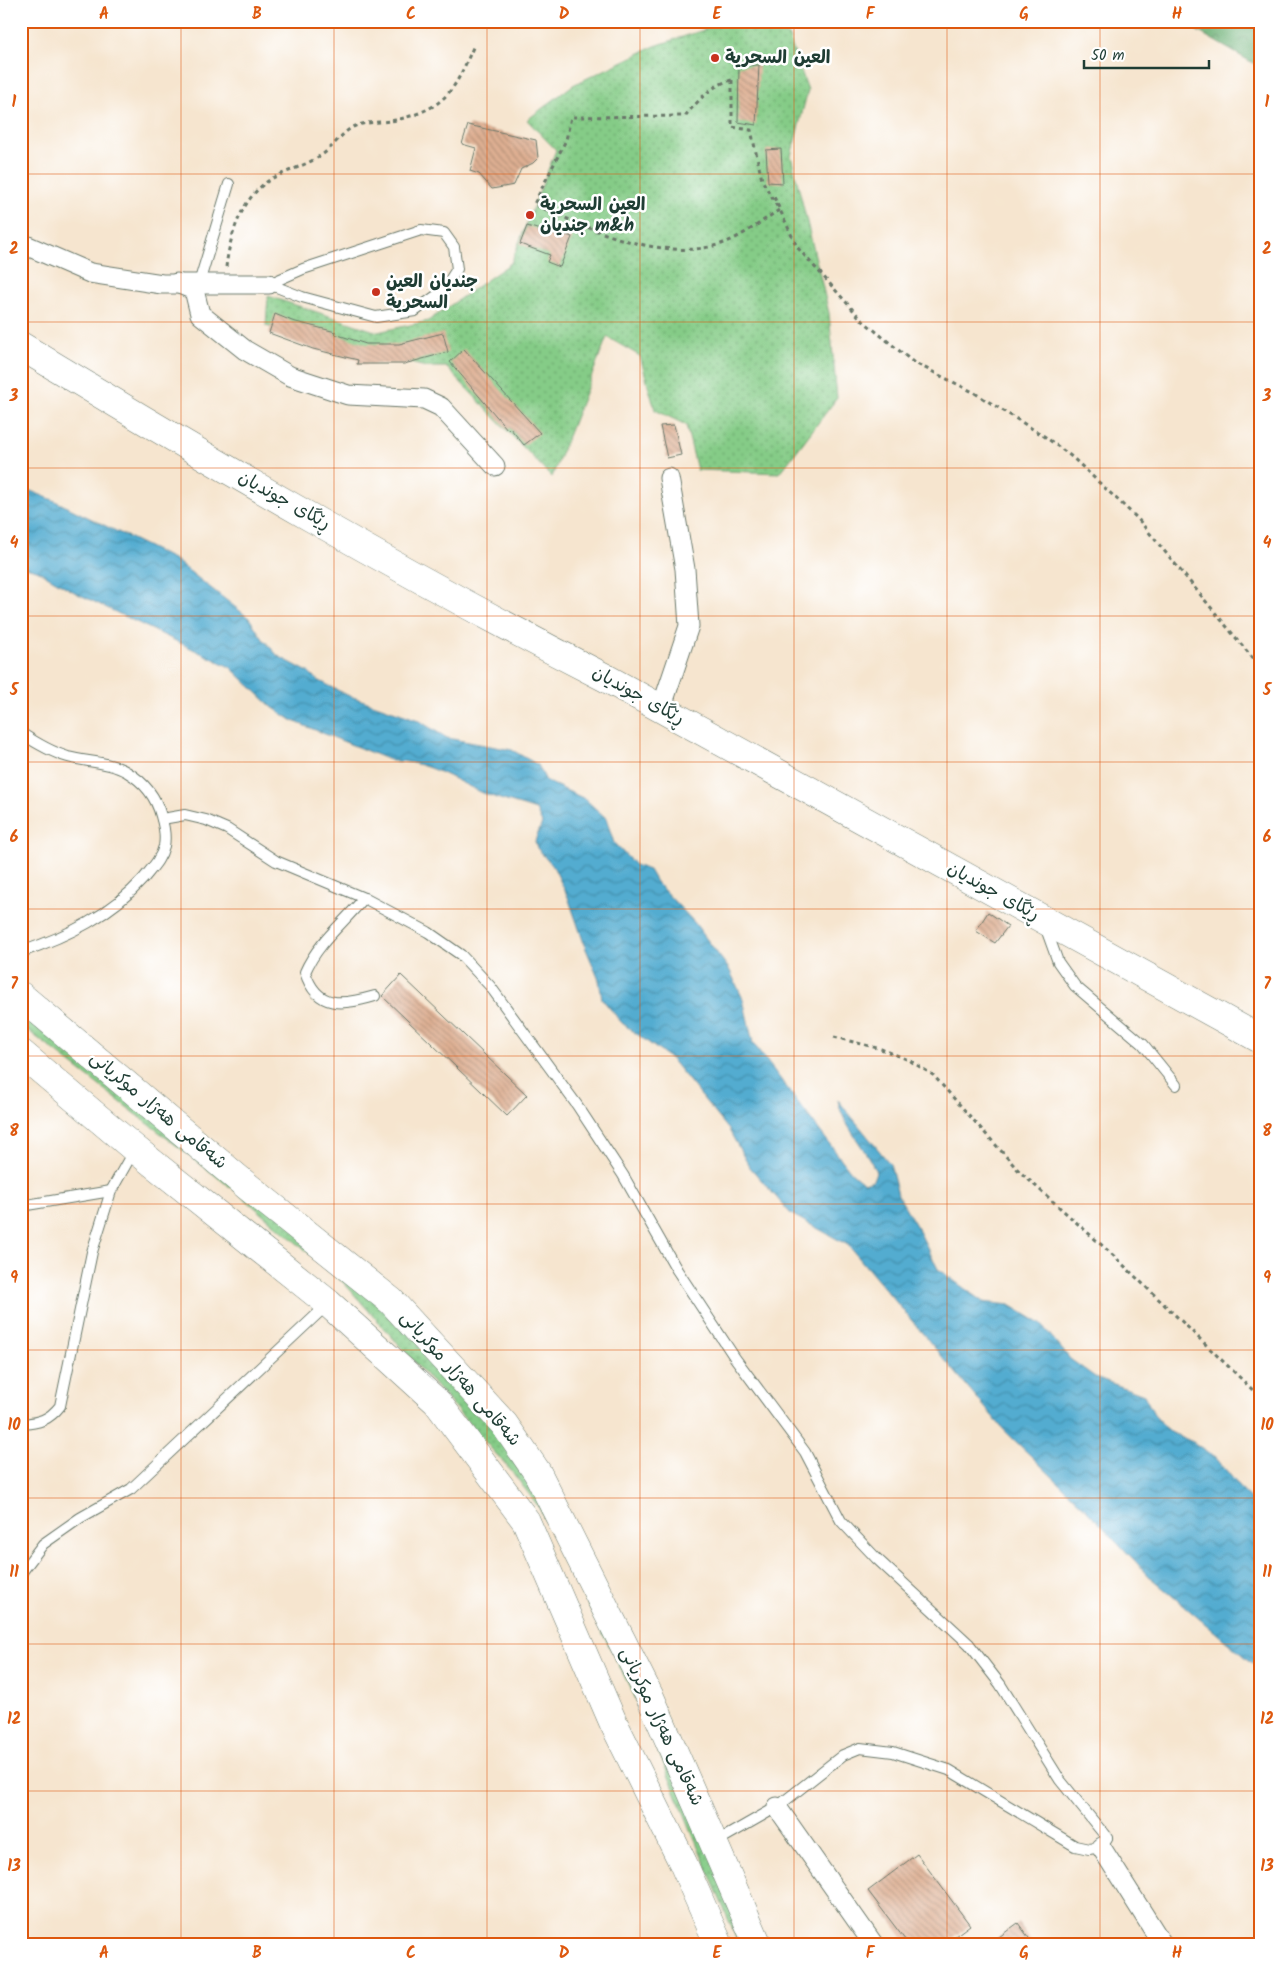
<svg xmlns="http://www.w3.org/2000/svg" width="1281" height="1966" font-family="Kalam,'Playpen Sans Arabic',sans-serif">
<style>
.grass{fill:url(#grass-dots);stroke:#52845e}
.forest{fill:url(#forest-crowns);stroke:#467654}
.water{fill:url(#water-waves);stroke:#387482}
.building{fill:url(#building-back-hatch)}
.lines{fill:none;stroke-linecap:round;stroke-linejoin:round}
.service-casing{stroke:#6a786a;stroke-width:12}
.minor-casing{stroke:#6a786a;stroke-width:21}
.primary-casing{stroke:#6a786a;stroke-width:29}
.trunk-casing{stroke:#6a786a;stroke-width:29}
.path{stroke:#6a786a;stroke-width:3;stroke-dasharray:4 4;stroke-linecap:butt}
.service{stroke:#fff;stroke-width:10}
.minor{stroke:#fff;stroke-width:19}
.primary{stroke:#fff;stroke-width:28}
.trunk{stroke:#fff;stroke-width:28}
.grid{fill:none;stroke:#de580e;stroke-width:1;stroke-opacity:0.55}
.poi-dot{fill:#c8321e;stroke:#fff;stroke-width:2}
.labels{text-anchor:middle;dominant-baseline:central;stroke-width:5;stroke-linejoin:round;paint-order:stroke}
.poi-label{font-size:18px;font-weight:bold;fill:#1f3d34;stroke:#fff;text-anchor:start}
.street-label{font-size:18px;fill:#1f3d34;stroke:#fff}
.neatline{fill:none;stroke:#de580e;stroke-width:2}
.grid-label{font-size:16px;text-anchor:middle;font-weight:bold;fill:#de580e}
</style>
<defs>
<pattern id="grass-dots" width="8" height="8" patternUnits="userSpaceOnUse" patternTransform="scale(1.25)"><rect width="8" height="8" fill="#85cc87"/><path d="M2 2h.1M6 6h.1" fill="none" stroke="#6ca76f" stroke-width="1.8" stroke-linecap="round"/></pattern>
<pattern id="forest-crowns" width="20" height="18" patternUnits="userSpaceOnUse" patternTransform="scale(1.25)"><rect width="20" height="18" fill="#6cb074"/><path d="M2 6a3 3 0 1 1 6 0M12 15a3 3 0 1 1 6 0" fill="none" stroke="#589060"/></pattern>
<pattern id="water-waves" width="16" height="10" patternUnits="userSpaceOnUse" patternTransform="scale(1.25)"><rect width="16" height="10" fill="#52acd0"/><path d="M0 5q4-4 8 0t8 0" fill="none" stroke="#438daa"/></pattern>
<pattern id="building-back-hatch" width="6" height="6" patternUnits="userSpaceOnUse" patternTransform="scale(1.25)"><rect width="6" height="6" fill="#deaf92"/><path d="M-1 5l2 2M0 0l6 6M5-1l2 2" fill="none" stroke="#b39078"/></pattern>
</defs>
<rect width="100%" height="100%" fill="#fff"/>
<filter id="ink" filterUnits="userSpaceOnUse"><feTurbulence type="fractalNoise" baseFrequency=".02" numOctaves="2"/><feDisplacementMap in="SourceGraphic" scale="10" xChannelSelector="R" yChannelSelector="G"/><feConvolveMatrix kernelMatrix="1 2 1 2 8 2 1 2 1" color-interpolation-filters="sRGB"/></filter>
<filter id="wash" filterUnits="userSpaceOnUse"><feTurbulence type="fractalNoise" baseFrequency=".0096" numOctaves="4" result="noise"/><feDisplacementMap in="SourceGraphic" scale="20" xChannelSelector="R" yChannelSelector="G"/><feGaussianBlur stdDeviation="1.12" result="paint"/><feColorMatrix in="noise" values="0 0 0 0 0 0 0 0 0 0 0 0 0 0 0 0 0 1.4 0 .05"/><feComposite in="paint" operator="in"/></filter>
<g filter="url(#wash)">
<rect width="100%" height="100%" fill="#f6e5cf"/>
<g class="grass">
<path d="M731,21L788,35L808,90L791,156L829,313L837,398L780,473L697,470L686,425L655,410L640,356L607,337L552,477L446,367H426L266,326L268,296L378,332L428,321L511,263L556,150L527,120L573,85L655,46Z"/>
<path d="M21,1003L354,1270L527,1463L756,1945H739L640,1707L538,1506L513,1473L344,1283L239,1194L21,1025Z"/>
</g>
<path class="forest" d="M1180,21H1260V67Z"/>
<path class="water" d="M21,487L53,500L175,560L249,618L263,639L278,656L310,673L316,679L347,695L416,719L447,738L512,750L538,765L546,781L585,799L606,818L614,843L635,865L649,870L656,882L694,922L729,969L743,999L753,1043L851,1172L864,1183L873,1180L876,1172C866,1148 842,1125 838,1100L890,1164L898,1195L918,1229L938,1269L983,1302L1010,1305L1041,1324L1070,1359L1095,1377L1144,1395L1155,1416L1170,1432L1193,1442L1216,1458L1260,1512V1670L1151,1578L1086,1509L1004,1430L848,1245L791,1214L749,1166L729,1130L672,1060L622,1023L602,999L599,980L586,949L568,897L554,868L537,848L535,841L542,823L536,810C519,804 500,800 483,793C454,780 425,760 392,761L293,721L272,707L230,667L76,593L37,570L21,566Z"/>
<g id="blocks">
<g class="building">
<path d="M759,65L756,125L738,122L739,66Z"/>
<path d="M468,125L536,140L538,158L533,163L521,169L514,185L492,189L479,174L470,171L476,148L462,144Z"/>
<path d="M781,149L783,183L768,182L766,150Z"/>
<path d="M527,226L557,235L558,232L572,237L560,267L547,262L550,255L520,244Z"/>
<path d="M275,314L292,321L336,332L335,334L366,344H399L443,333L448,352L404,364H357L358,360L313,349L269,333Z"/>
<path d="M464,349L540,433L524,445L510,428L508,430L496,416L450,362Z"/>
<path d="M674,425L681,455L667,458L660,426Z"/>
<path d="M988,912L1008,926L995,943L976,931Z"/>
<path d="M401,975L527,1095L507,1116L382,996Z"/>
<path d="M917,1854L970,1925L943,1945H909L868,1891Z"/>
<path d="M1018,1923L1034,1945H988Z"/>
</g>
</g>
</g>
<g filter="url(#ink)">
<use href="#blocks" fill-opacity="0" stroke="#6a786a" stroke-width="1"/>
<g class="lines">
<g class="service-casing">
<g id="service">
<path d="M421,230L444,233L454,247L457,269L443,291L415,311L376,317L302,297L269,284L303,269Z"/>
<path d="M199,283L229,184"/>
<path d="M21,733C36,743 51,752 68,757C87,762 111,762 127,772C144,782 156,797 161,816C164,826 166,836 164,846C161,859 152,868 144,878C111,915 68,936 21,952"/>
<path d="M162,819L185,815L206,820L227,829L276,861L364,898L428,932L461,955L490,986L577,1105L623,1175L677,1270L735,1358L805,1452L841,1521L876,1558L969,1644L1000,1684L1060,1780L1107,1838L1101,1847L1089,1849L1075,1846L949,1770L893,1752L860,1748L843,1755L777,1807L714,1843"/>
<path d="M364,898C344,923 318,942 305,972C317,1010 343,1005 375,996"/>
<path d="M1045,926L1058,962L1075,986L1143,1044L1176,1085"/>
<path d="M21,1206L111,1191"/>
<path d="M21,1424C39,1423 49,1420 60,1406L92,1252L111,1191L134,1150"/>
<path d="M21,1573L43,1544L80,1518L131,1489L328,1304"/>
</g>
</g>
<g class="minor-casing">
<g id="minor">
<path d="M21,243L90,273L162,284H269"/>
<path d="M177,283L194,290L200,314L245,350L290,376L348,395L424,399L441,407L495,466"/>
<path d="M661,709L689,626L685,569L669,478"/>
<path d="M777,1807L874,1945"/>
<path d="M1101,1847L1163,1945"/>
</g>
</g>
<g class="primary-casing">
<path id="primary" d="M21,346C212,462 405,575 604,677L1260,1039"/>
</g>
<g class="trunk-casing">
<g id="trunk">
<path d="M21,996L247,1186L391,1301L504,1424L537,1472L651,1699L758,1945"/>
<path d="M21,1053L135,1149L328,1303L437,1402L526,1521L613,1722L683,1863L719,1945"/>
</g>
</g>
<g class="path">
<path d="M732,80V127L751,130L762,180L779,210C762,221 743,236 724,243C664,264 589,229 534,204L566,140L571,117L685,116C699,100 711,85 732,80Z"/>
<path d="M774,197L797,247L862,320L913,362L973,392L1044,436L1072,457L1138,519L1260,667"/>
<path d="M226,267C230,234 243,193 275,177C290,170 306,165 320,156C334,148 342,130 358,125C372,121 387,123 400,119C448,107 456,87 474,45"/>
<path d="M834,1037L881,1049L909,1060L933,1075L1020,1172L1115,1257L1260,1397"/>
</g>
<use href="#service" class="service"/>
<use href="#minor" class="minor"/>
<use href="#primary" class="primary"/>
<use href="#trunk" class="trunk"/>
</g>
</g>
<path class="grid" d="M181,21V1945M334,21V1945M487,21V1945M640,21V1945M794,21V1945M947,21V1945M1100,21V1945M21,174H1260M21,322H1260M21,468H1260M21,616H1260M21,762H1260M21,909H1260M21,1056H1260M21,1204H1260M21,1350H1260M21,1498H1260M21,1644H1260M21,1791H1260"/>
<g class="poi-dot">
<circle cx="715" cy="58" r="5"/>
<circle cx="530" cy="215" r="5"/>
<circle cx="376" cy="292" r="5"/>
</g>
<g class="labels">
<g class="poi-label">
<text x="725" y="58">العين السحرية</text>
<text x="540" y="205">العين السحرية<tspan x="540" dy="21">جنديان m&amp;h</tspan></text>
<text x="386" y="282">جنديان العين<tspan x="386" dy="21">السحرية</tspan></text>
</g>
<g class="street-label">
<text transform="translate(284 501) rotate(29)">ڕێگای جوندیان</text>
<text transform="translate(638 696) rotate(29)">ڕێگای جوندیان</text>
<text transform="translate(993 892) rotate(29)">ڕێگای جوندیان</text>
<text transform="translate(158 1111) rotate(40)">شەقامی ھەژار موکریانی</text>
<text transform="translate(460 1379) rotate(49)">شەقامی ھەژار موکریانی</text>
<text transform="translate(661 1727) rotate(65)">شەقامی ھەژار موکریانی</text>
</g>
</g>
<rect width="1281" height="1966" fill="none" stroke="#fff" stroke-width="55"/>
<path d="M1084 60v8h125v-8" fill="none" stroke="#1f3d34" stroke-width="2.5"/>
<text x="1091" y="60" font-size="15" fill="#1f3d34" stroke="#ffffff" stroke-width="4" paint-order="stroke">50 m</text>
<rect x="28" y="28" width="1226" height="1910" class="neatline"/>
<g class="grid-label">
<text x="104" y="19">A</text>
<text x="257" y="19">B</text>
<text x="411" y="19">C</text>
<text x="564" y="19">D</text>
<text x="717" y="19">E</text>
<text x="870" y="19">F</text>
<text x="1024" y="19">G</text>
<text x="1177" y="19">H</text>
<text x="14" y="107">1</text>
<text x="1267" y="107">1</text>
<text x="14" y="254">2</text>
<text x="1267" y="254">2</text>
<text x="14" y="401">3</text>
<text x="1267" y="401">3</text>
<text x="14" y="548">4</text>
<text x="1267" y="548">4</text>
<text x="14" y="695">5</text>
<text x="1267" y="695">5</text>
<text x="14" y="842">6</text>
<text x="1267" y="842">6</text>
<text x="14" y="989">7</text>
<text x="1267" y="989">7</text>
<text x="14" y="1136">8</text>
<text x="1267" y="1136">8</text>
<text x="14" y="1283">9</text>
<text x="1267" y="1283">9</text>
<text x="14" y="1430">10</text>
<text x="1267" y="1430">10</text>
<text x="14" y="1577">11</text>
<text x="1267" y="1577">11</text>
<text x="14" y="1724">12</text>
<text x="1267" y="1724">12</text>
<text x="14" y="1871">13</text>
<text x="1267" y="1871">13</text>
<text x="104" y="1958">A</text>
<text x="257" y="1958">B</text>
<text x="411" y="1958">C</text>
<text x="564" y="1958">D</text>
<text x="717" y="1958">E</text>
<text x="870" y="1958">F</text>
<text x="1024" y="1958">G</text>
<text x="1177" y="1958">H</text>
</g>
</svg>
